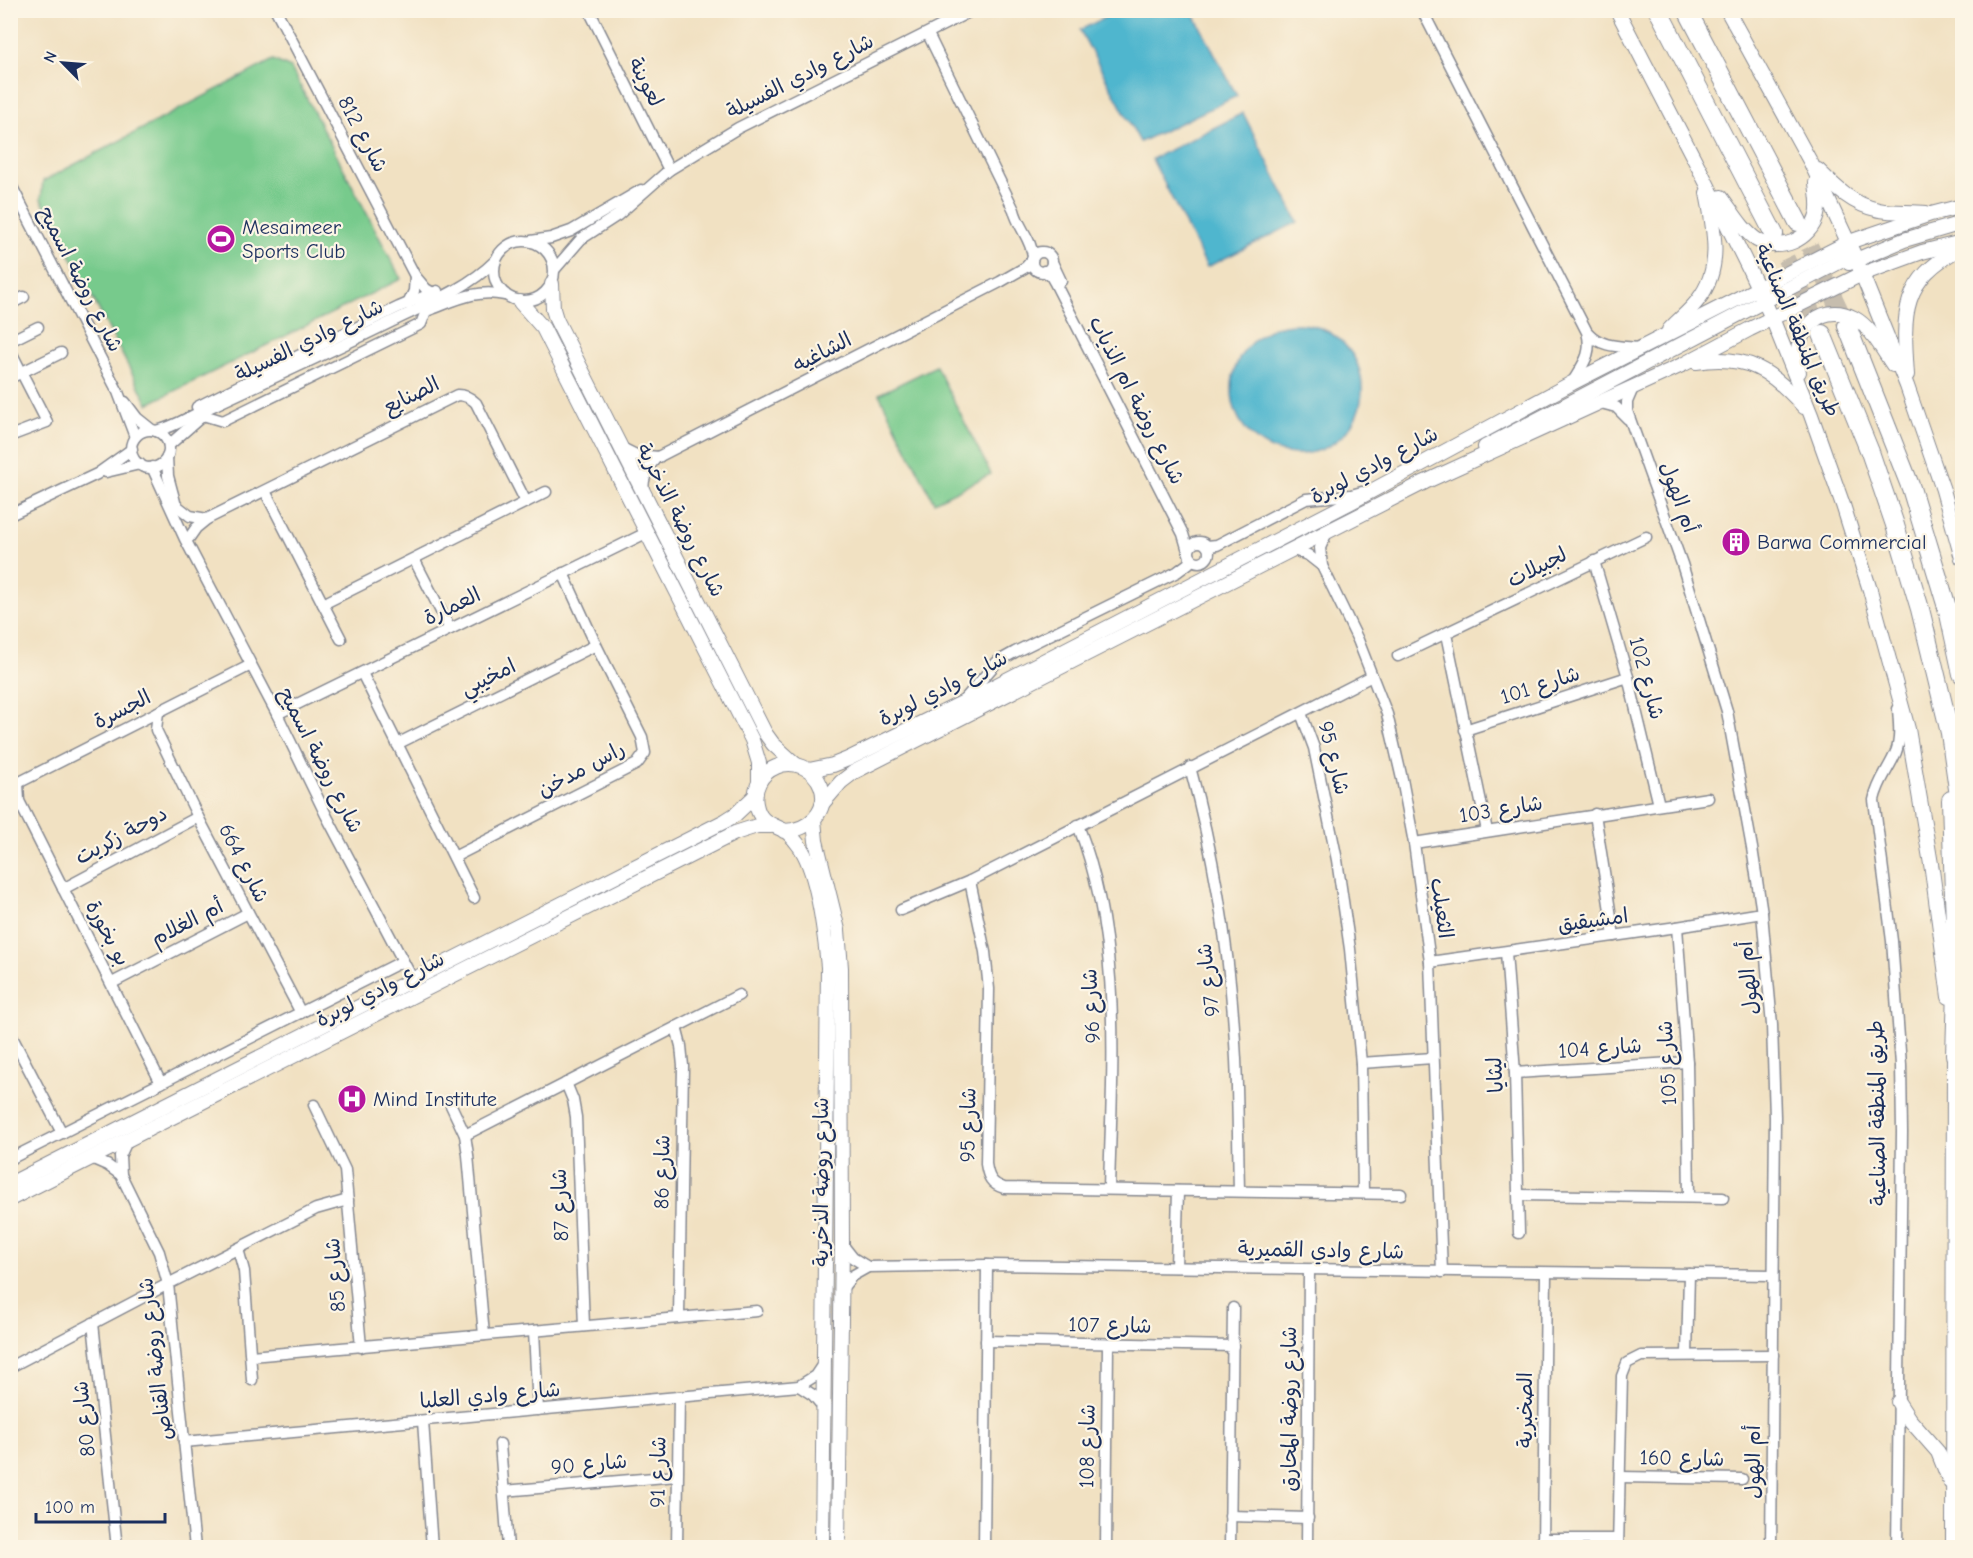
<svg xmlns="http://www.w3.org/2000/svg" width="1973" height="1558" font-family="'Comic Neue','Playpen Sans Arabic',sans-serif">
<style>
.green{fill:#77ca8c;stroke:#497c75;stroke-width:1.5}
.water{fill:#50b6ce;stroke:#367296;stroke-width:1.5}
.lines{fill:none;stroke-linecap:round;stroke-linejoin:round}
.highway-tunnel{stroke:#c6bdae;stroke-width:18;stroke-dasharray:18 9;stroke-linecap:butt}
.street-casing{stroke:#868890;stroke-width:13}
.secondary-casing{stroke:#868890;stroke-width:16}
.highway-casing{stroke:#868890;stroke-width:20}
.street{stroke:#fff;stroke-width:10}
.secondary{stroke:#fff;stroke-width:14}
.highway{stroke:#fff;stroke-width:18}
.labels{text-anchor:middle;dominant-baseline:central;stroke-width:4.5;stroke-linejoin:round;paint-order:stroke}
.street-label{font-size:21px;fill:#1b2f5e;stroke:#fcf5e5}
.poi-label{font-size:21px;fill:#1b2f5e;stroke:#fcf5e5;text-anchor:start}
</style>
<rect width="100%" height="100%" fill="#fcf5e5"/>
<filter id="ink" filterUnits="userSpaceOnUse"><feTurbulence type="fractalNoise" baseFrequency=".0167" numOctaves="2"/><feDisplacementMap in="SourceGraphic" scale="12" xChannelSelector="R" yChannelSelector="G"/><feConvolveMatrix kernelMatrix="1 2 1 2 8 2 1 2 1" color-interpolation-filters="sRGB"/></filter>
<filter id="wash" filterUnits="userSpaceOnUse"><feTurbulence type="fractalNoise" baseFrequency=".008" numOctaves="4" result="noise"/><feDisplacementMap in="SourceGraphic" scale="24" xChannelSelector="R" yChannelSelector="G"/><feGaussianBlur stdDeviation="1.35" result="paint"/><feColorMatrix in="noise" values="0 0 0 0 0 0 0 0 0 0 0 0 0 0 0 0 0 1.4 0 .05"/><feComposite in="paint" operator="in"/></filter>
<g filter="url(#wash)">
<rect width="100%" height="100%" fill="#f1e1c2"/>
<g class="green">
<path d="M273,60L291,68L401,279L148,404L41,199L43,181Z"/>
<path d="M936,366L991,474L934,502L879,394Z"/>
</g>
<g class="water">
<path d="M1120,10L1192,11L1237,96L1140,142L1080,30Z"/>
<path d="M1243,113L1298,222L1207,267L1152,159Z"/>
<circle cx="1297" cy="389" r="65"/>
</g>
</g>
<g filter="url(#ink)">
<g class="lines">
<g class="highway-tunnel">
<path d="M1798,222L1847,326"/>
<path d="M1774,234L1822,334"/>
</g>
<g class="street-casing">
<g id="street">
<path d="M276,10L415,276L426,289L433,293"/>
<path d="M589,10L669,170"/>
<path d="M1422,10L1587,332C1593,354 1583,364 1572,383"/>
<path d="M928,34L1014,210C1018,227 1032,240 1033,257"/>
<path d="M10,183L118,392L135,437"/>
<circle cx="524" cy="271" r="30"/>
<path d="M531,241L551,238L571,231L641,190"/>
<circle cx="1042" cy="262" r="10"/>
<path d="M1052,262L1061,281"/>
<path d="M555,269L581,239L618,215L669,170L738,128L973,10"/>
<path d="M1044,271L1051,276L1055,283L1183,534L1188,551"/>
<path d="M10,304L24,297"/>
<path d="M408,304L414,291L415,276"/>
<path d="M426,311C452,302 476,288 504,295"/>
<path d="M1588,333C1602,348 1620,346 1640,348"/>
<path d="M10,341L38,327"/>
<path d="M10,350L47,422L10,436"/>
<path d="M10,378L61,353"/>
<path d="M1633,388L1627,402V411L1682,564L1727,711L1752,848L1762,913L1772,1025L1775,1117L1771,1548"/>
<path d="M125,402L137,418L152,430"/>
<path d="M1601,403L1616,407L1628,419"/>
<path d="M197,407L310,350L399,307L437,291"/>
<path d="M203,415L223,421L417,326L421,324L426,311"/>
<circle cx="150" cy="449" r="19"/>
<path d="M156,431C174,427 187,418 202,411C266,381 330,352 393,321C428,304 468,288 495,261"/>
<path d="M169,445L201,417"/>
<path d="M620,447L636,455L659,457"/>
<path d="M167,457L168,476L175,502"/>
<path d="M152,467L185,539L277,714L326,815L413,980"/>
<path d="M106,472L140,464"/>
<path d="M265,491L341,639"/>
<path d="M643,491C643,478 647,467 656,458L1000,282L1026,267L1032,260"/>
<path d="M176,505L190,516L207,519"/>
<path d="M10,515L97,474L132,449"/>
<path d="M1327,532L1320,548L1322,566L1358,640L1387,714L1402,779L1414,843L1430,962L1442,1272"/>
<path d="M189,538L196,528L207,519L457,395C465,395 470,397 476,403L526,502"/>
<circle cx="1199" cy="552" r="10"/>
<path d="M1207,546L1217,545L1306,499L1351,495L1362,492"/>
<path d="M1291,549L1308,555L1322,566"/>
<path d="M414,559L450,629"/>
<path d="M1594,561L1628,677L1659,805"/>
<path d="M323,604L546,492"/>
<path d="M1446,634L1487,831"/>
<path d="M1398,656L1646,537"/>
<path d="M362,673L474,898"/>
<path d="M964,700L997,662L1015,652L1177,572L1189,563L1190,557"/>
<path d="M158,712L156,730L198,817L301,1013"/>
<path d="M1301,713L1314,748L1337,860L1350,949L1361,1063L1363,1193"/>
<path d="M277,714L646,533"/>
<path d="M1465,730L1628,677"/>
<path d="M397,744L596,645"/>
<path d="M1190,767C1216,862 1231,961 1236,1059C1238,1103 1238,1147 1239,1191"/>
<path d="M18,783L19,801L161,1083"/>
<path d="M10,787L251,665"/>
<path d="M1595,814L1614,936"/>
<path d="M1078,825C1123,940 1112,1068 1109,1189"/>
<path d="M1414,843L1708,798"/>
<path d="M454,857L637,764L645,753L642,737L596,645L563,573"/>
<path d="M970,881L985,952L989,989L986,1164C988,1177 991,1184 1004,1188L1401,1194"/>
<path d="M63,889L198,817"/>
<path d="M901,910L970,881L1372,676"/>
<path d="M1677,927L1687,1062L1689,1197"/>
<path d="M1506,952L1515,1073L1519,1233"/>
<path d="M1430,962L1677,927L1762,913"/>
<path d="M112,983L248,913"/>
<path d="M676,1027L681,1046L683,1066L679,1317"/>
<path d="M10,1033L62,1133"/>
<path d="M1361,1063L1433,1058"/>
<path d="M1515,1073L1687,1062"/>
<path d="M566,1083L573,1100L576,1117L584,1326"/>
<path d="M449,1101L465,1135L468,1155L484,1335"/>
<path d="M314,1105L345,1170L361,1347"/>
<path d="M465,1135L739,995"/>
<path d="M128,1139L120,1156L121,1175L159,1252L168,1284L195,1548"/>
<path d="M91,1158L107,1165L121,1175"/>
<path d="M10,1159L403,961"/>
<path d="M1519,1195L1723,1198"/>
<path d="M842,1244L853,1258L868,1267"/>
<path d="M238,1249L244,1271L252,1380"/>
<path d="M1176,1267L1178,1191"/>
<path d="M841,1290L852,1276L868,1267L987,1265L1773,1275"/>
<path d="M93,1323L117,1548"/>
<path d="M534,1331L538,1410"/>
<path d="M986,1341L1233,1346"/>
<path d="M1687,1355L1689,1274"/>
<path d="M251,1356L757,1311"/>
<path d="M10,1367L168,1284L316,1209L348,1200"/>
<path d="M799,1386L813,1395L824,1408"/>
<path d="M423,1421L432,1548"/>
<path d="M184,1442L799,1386L815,1376L825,1361"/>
<path d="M500,1444L508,1548"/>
<path d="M1620,1477L1742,1479"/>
<path d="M504,1491L677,1476"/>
<path d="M1230,1516L1308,1518"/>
<path d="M1543,1539H1618"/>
<path d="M677,1548L679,1397"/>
<path d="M984,1548L987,1265"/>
<path d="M1106,1548L1108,1345"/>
<path d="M1230,1548L1233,1308"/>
<path d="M1307,1548L1309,1270"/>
<path d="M1543,1548L1546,1273"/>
<path d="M1618,1548L1622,1376L1627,1363L1641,1356L1773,1355"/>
<path d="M1897,1548L1902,1132L1901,1065L1892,941L1874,800C1878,781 1889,769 1896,752C1901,739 1899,723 1898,709"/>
</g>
</g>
<g class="secondary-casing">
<g id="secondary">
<path d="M1617,10L1703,176L1749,269L1772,318L1811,415L1843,505L1870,590L1908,729L1932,870L1949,997"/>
<path d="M1727,10L1811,163L1856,259L1907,386L1943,490L1962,558"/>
<path d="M1818,170C1836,188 1853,205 1879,210C1895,213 1911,211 1926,213"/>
<path d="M1721,197C1732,211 1742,230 1757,240C1780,253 1810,240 1817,215C1820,205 1817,193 1816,183"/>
<path d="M1849,263L1904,240L1962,223"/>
<path d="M552,284L553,309L556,319L765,733L773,744L795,764"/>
<path d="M520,302L543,328L752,740L759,763V782"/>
<path d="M1669,330C1678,320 1690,311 1698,300C1723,268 1714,230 1707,193"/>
<path d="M1696,362C1747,354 1771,370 1804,407"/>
<path d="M1799,372C1790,338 1817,299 1854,318C1871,327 1882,349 1893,365"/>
<path d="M1907,375C1903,314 1900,280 1961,248"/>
<path d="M1485,447L1841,261C1848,257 1851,250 1849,242"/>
<path d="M809,770L833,765L848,759L962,703L1351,502L1572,383L1849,242L1931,214L1962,206"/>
<path d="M822,804L841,782L854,772L1425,482L1684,364L1750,329L1862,274L1922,252L1962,242"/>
<path d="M814,820L816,841L838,930L841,968L842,1244L838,1548"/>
<path d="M784,831C808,831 830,811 821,786C814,768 793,759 776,767C761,773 753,789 756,804C760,824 771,823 785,831C791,834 796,842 800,847C818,873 825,936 828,967L822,1548"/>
<path d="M10,1184L725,821L736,814L755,796"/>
<path d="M10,1199L735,833L757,826H771"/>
<path d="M1898,1402L1909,1419L1938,1452L1950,1482"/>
<path d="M1953,1548L1954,1046"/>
</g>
</g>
<g class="highway-casing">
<g id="highway">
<path d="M1658,10L1774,234"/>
<path d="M1687,10L1798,222"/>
<path d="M1847,326L1911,488L1949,614L1962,674"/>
<path d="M1822,334L1870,452L1894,522L1920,609L1950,733L1962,817"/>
<path d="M1951,800L1957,989L1955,1055"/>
</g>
</g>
<use href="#street" class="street"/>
<use href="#secondary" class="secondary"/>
<use href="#highway" class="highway"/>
</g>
</g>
<defs>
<g id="stadium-disc" transform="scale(1.5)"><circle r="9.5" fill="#b5179e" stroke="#fcf5e5"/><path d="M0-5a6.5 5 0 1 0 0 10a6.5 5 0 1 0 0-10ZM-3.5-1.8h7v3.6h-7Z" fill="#fff"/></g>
<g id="building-disc" transform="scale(1.5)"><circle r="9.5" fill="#b5179e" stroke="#fcf5e5"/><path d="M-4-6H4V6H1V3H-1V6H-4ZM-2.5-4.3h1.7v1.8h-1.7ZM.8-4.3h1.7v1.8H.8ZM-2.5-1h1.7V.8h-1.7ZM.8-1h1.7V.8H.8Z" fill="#fff"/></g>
<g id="hospital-disc" transform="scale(1.5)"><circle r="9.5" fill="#b5179e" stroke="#fcf5e5"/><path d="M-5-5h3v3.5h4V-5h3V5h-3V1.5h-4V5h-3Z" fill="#fff"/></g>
</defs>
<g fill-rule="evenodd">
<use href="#stadium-disc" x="221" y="239"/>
<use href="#building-disc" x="1736" y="542"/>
<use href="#hospital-disc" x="352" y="1099"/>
</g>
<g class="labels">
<g class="street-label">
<text transform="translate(800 76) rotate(-27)">شارع وادي الفسيلة</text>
<text transform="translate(646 82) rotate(63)">لعوينة</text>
<text transform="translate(363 134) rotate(62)">شارع 812</text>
<text transform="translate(81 279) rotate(63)">شارع روضة اسميح</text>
<text transform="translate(1798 330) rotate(67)">طريق المنطقة الصناعية</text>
<text transform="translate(309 340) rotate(-26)">شارع وادي الفسيلة</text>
<text transform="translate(822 352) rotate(-27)">الشاغيه</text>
<text transform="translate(411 395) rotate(-26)">الصنايع</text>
<text transform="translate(1137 400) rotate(63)">شارع روضة ام الذياب</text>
<text transform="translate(1374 465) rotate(-28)">شارع وادي لوبرة</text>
<text transform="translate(1679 497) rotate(70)">أم الهول</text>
<text transform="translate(681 520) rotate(63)">شارع روضة الذخرية</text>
<text transform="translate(1537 567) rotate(-27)">لجبيلات</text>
<text transform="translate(452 606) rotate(-26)">العمارة</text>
<text transform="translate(488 677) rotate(-26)">امخيبي</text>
<text transform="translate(1647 678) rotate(75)">شارع 102</text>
<text transform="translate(1540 685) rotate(-18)">شارع 101</text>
<text transform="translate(943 688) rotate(-27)">شارع وادي لوبرة</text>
<text transform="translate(122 709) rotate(-27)">الجسرة</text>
<text transform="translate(1334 758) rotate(76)">شارع 95</text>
<text transform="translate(321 760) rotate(63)">شارع روضة اسميح</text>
<text transform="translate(581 769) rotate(-28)">راس مدخن</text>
<text transform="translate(1501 809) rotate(-9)">شارع 103</text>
<text transform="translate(121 835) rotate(-28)">دوحة زكريت</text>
<text transform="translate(244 863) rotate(63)">شارع 664</text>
<text transform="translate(1442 908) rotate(82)">الثعيلب</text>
<text transform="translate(1593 920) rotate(-8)">امشيقيق</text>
<text transform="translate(187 922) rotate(-27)">أم الغلام</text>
<text transform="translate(108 933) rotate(62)">بو بخورة</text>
<text transform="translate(1748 978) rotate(-95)">أم الهول</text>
<text transform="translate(1208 980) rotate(-97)">شارع 97</text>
<text transform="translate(380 989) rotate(-27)">شارع وادي لوبرة</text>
<text transform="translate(1091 1006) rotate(-93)">شارع 96</text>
<text transform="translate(1600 1048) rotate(-4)">شارع 104</text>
<text transform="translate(1667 1063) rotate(-93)">شارع 105</text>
<text transform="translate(1495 1075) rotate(-93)">ليثايا</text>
<text transform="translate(1877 1113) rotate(-91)">طريق المنطقة الصناعية</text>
<text transform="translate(968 1125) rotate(-89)">شارع 95</text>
<text transform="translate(662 1172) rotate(-89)">شارع 86</text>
<text transform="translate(821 1182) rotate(-90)">شارع روضة الذخرية</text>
<text transform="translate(560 1205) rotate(-92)">شارع 87</text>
<text transform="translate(1321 1250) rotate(1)">شارع وادي القميرية</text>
<text transform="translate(335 1275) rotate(-95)">شارع 85</text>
<text transform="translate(1110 1325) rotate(1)">شارع 107</text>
<text transform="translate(155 1359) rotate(-97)">شارع روضة القناص</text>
<text transform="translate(490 1395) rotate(-5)">شارع وادي العلبا</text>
<text transform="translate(1289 1409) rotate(-90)">شارع روضة المحارق</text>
<text transform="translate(1525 1410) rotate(-90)">الصخبرية</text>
<text transform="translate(84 1419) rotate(-96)">شارع 80</text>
<text transform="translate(1087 1446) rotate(-89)">شارع 108</text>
<text transform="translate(1682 1458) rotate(1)">شارع 160</text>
<text transform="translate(1753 1462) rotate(-90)">أم الهول</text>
<text transform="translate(589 1464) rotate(-5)">شارع 90</text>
<text transform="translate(658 1472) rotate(-89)">شارع 91</text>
</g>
<g class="poi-label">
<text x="242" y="227">Mesaimeer<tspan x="242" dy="24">Sports Club</tspan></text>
<text x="1757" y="542">Barwa Commercial</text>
<text x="373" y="1099">Mind Institute</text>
</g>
</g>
<rect width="1973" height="1558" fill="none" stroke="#fcf5e5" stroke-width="36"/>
<g transform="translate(63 63) rotate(295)" stroke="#fcf5e5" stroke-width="4.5" paint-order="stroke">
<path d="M0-4.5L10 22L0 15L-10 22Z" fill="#1b2f5e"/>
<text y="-9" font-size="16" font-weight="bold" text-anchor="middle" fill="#1b2f5e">N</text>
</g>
<path d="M36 1513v9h129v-9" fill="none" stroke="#1b2f5e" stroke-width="3"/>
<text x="45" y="1513" font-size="18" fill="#1b2f5e" stroke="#fcf5e5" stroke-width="4.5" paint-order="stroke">100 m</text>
</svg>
